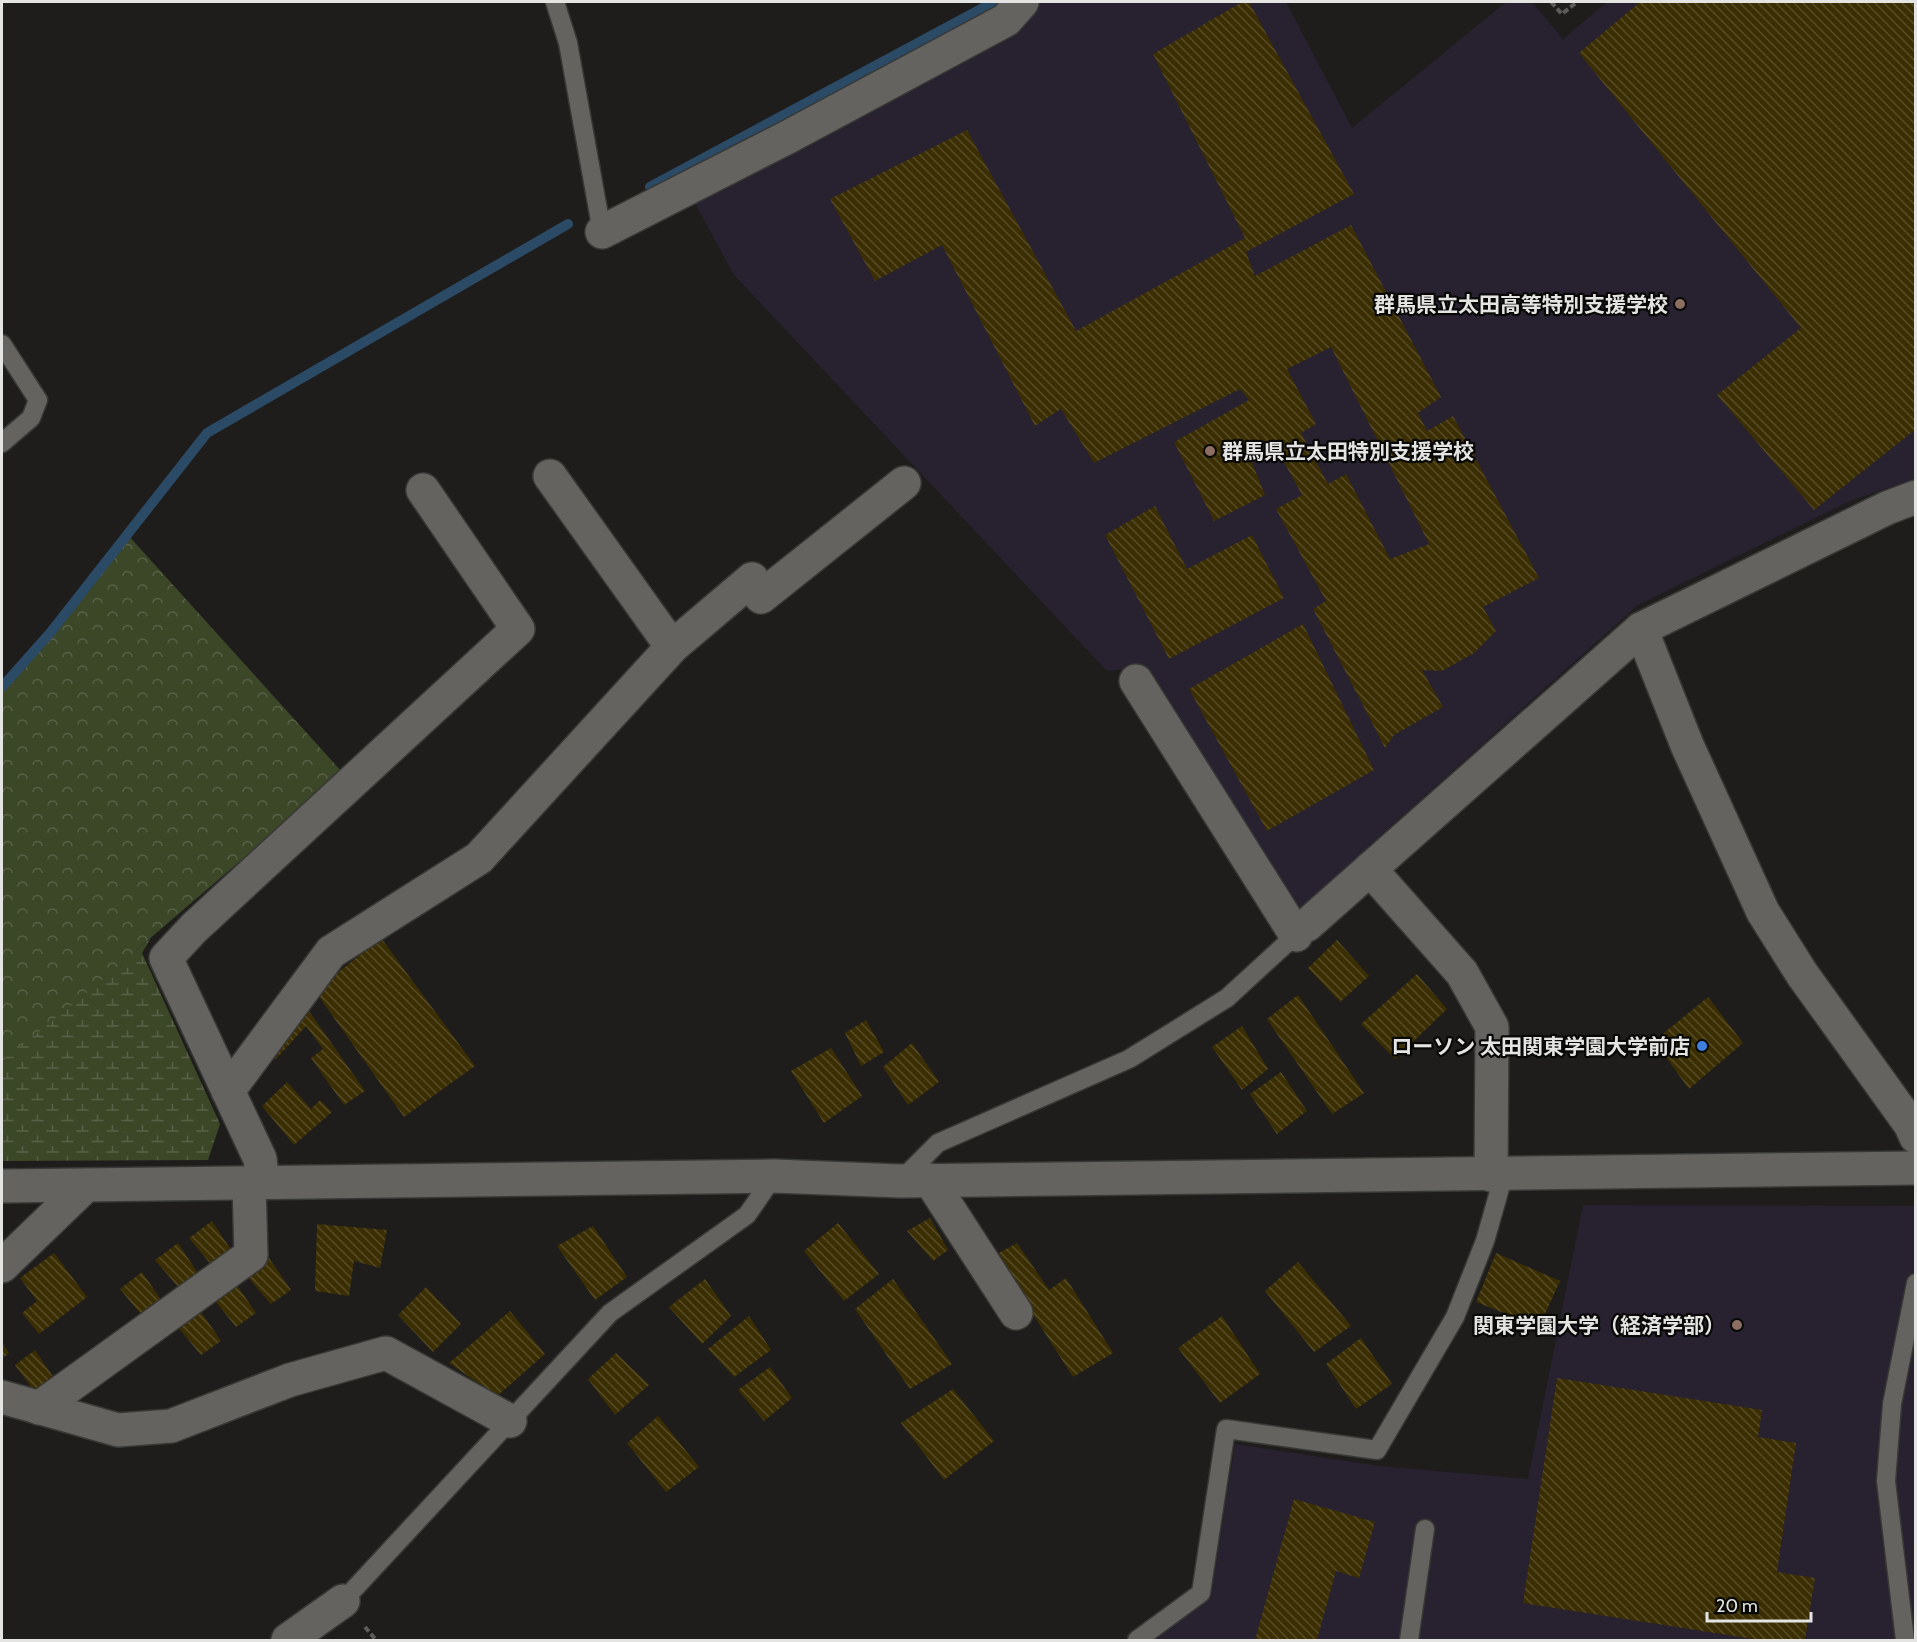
<svg xmlns="http://www.w3.org/2000/svg" width="1917" height="1642" font-family="Cabin,'Noto Sans JP',sans-serif">
<style>
.education{fill:#282130}
.wetland{fill:url(#wetland-marsh)}
.park{fill:url(#park-crowns)}
.lines{fill:none;stroke-linecap:round;stroke-linejoin:round}
.stream{stroke:#2a4a66;stroke-width:10}
.building{fill:url(#building-back-hatch);fill-rule:evenodd}
.service-casing{stroke:#383836;stroke-width:21}
.minor-casing{stroke:#383836;stroke-width:36}
.tertiary-casing{stroke:#383836;stroke-width:36}
.path{stroke:#5d5c5a;stroke-width:4;stroke-dasharray:6 3;stroke-linecap:butt}
.service{stroke:#64635f;stroke-width:18}
.minor{stroke:#64635f;stroke-width:33}
.tertiary{stroke:#64635f;stroke-width:33}
.education-dot{fill:#8d6e63;stroke:#080807;stroke-width:2}
.shop-dot{fill:#3f7fe0;stroke:#080807;stroke-width:2}
.labels{text-anchor:middle;dominant-baseline:central;stroke-width:4.5;stroke-linejoin:round;paint-order:stroke}
.poi-label{font-size:21px;font-weight:bold;fill:#e4e4e2;stroke:#080807;text-anchor:end}
</style>
<defs>
<pattern id="wetland-marsh" width="20" height="14" patternUnits="userSpaceOnUse" patternTransform="scale(1.5)"><rect width="20" height="14" fill="#3c4728"/><path d="M1 5h8M5 5V1M11 12h8M15 12V8" fill="none" stroke="#586147"/></pattern>
<pattern id="park-crowns" width="20" height="18" patternUnits="userSpaceOnUse" patternTransform="scale(1.5)"><rect width="20" height="18" fill="#3c4728"/><path d="M2 6a3 3 0 1 1 6 0M12 15a3 3 0 1 1 6 0" fill="none" stroke="#586147"/></pattern>
<pattern id="building-back-hatch" width="6" height="6" patternUnits="userSpaceOnUse" patternTransform="scale(1.5)"><rect width="6" height="6" fill="#3a2e02"/><path d="M-1 5l2 2M0 0l6 6M5-1l2 2" fill="none" stroke="#564c27"/></pattern>
</defs>
<rect width="100%" height="100%" fill="#1e1d1b"/>
<g class="education">
<path d="M1041,2H1286L1352,128L1506,2H1532L1563,39L1607,2H1915V479L1852,500L1638,605L1286,920L1127,669L1107,671L734,275L692,198L1003,42Z"/>
<path d="M1583,1205L1915,1206V1640H1153L1211,1597L1235,1444L1379,1466L1528,1479Z"/>
</g>
<path class="wetland" d="M151,938L142,953L220,1124L208,1160L2,1161V1060Z"/>
<path class="park" d="M127,534L343,773L71,1006L2,1061V683Z"/>
<g class="lines">
<g class="stream">
<path d="M650,187L994,2"/>
<path d="M2,687L50,633L207,433L568,224"/>
</g>
</g>
<g class="building">
<path d="M1242,2H1249L1354,194L1246,252L1255,276L1351,225L1441,397L1418,413L1427,431L1453,416L1539,578L1483,607L1496,631L1474,653L1442,671L1422,670L1443,707L1394,735L1385,748L1313,609L1326,601L1276,509L1302,495L1278,451L1252,463L1265,495L1214,521L1174,442L1249,400L1240,389L1094,463L1061,409L1035,426L942,245L875,281L830,199L967,130L1076,331L1245,238L1153,54ZM1331,347L1429,544L1390,559L1346,474L1328,484L1301,433L1316,424L1287,369Z"/>
<path d="M1640,2H1916V429L1814,510L1717,395L1801,328L1579,53Z"/>
<path d="M1155,506L1187,569L1252,535L1284,598L1169,659L1105,535Z"/>
<path d="M1303,624L1374,770L1267,831L1189,689Z"/>
<path d="M381,938L475,1066L404,1117L315,991Z"/>
<path d="M1337,940L1369,976L1340,1002L1308,968Z"/>
<path d="M1417,974L1447,1009L1395,1059L1361,1024Z"/>
<path d="M1298,995L1364,1093L1332,1114L1267,1019Z"/>
<path d="M1708,997L1743,1043L1689,1089L1654,1041Z"/>
<path d="M304,1004L365,1091L344,1105L311,1058L323,1049L306,1026L276,1059L265,1046Z"/>
<path d="M866,1020L884,1052L861,1066L845,1033Z"/>
<path d="M1242,1026L1268,1069L1242,1090L1212,1047Z"/>
<path d="M912,1043L939,1082L908,1105L883,1067Z"/>
<path d="M831,1048L862,1096L824,1123L791,1071Z"/>
<path d="M1281,1072L1307,1111L1277,1134L1250,1094Z"/>
<path d="M287,1082L311,1109L320,1100L332,1112L294,1145L262,1106Z"/>
<path d="M930,1218L948,1250L933,1261L907,1231Z"/>
<path d="M212,1221L233,1253L213,1267L189,1238Z"/>
<path d="M838,1223L879,1274L844,1301L804,1251Z"/>
<path d="M317,1224L387,1230L380,1268L354,1261L349,1296L315,1291Z"/>
<path d="M593,1226L627,1277L595,1300L557,1246Z"/>
<path d="M178,1243L199,1275L180,1289L155,1260Z"/>
<path d="M1017,1243L1049,1290L1066,1278L1113,1353L1073,1377L995,1255Z"/>
<path d="M54,1253L87,1297L39,1334L22,1313L37,1301L20,1278Z"/>
<path d="M1496,1253L1560,1281L1539,1327L1476,1302Z"/>
<path d="M269,1258L291,1290L271,1304L246,1275Z"/>
<path d="M1298,1262L1351,1326L1314,1352L1265,1291Z"/>
<path d="M142,1272L164,1304L144,1318L120,1289Z"/>
<path d="M705,1279L731,1316L702,1344L669,1307Z"/>
<path d="M893,1279L952,1364L910,1389L855,1309Z"/>
<path d="M234,1281L256,1313L236,1327L212,1297Z"/>
<path d="M426,1287L461,1324L433,1352L398,1315Z"/>
<path d="M199,1309L221,1341L201,1355L177,1326Z"/>
<path d="M510,1311L545,1354L497,1396L449,1363Z"/>
<path d="M749,1316L771,1350L734,1377L708,1349Z"/>
<path d="M1222,1316L1260,1374L1220,1403L1178,1348Z"/>
<path d="M1361,1338L1392,1384L1356,1409L1326,1364Z"/>
<path d="M2,1343L9,1353L2,1359Z"/>
<path d="M35,1350L56,1381L37,1395L15,1365Z"/>
<path d="M616,1353L649,1385L615,1415L588,1379Z"/>
<path d="M770,1367L792,1398L764,1421L738,1390Z"/>
<path d="M1557,1378L1762,1410L1758,1437L1796,1443L1777,1572L1815,1578L1805,1640H1760L1523,1603Z"/>
<path d="M953,1389L994,1441L944,1480L901,1423Z"/>
<path d="M658,1416L699,1467L666,1492L627,1443Z"/>
<path d="M1294,1499L1375,1522L1359,1578L1336,1571L1317,1640H1255Z"/>
</g>
<g class="lines">
<g class="service-casing">
<g id="service">
<path d="M555,2L568,43L602,232"/>
<path d="M2,344L38,400L31,418L2,443"/>
<path d="M900,1181L938,1143L1129,1059L1227,998L1301,930"/>
<path d="M343,1601L610,1313L747,1215L774,1176"/>
<path d="M1137,1640L1201,1593L1226,1429L1377,1450L1455,1317L1485,1241L1504,1174"/>
<path d="M1409,1640L1425,1529"/>
<path d="M1905,1640L1886,1481L1892,1404L1916,1283"/>
</g>
</g>
<g class="minor-casing">
<g id="minor">
<path d="M602,232L788,137L1006,20L1022,2"/>
<path d="M550,476L672,647"/>
<path d="M1136,681L1296,935"/>
<path d="M1370,869L1462,973L1492,1027L1491,1175"/>
<path d="M1307,925L1641,629L1887,508L1916,497"/>
<path d="M228,1091L331,952L479,858L672,647L752,579L761,597L904,483"/>
<path d="M930,1180L1016,1313"/>
<path d="M263,1183L260,1159L166,958L194,928L518,629L423,490"/>
<path d="M2,1266L85,1186"/>
<path d="M2,1397L118,1430L171,1426L290,1380L386,1353L510,1421"/>
<path d="M39,1408L251,1255L249,1184"/>
<path d="M288,1640L343,1601"/>
</g>
</g>
<g class="tertiary-casing">
<g id="tertiary">
<path d="M1641,629L1687,745L1763,912L1802,974L1910,1124L1916,1137"/>
<path d="M2,1186L774,1176L900,1181L1916,1168"/>
</g>
</g>
<g class="path">
<path d="M1551,2L1562,14L1577,2"/>
<path d="M365,1627L376,1640"/>
</g>
<use href="#service" class="service"/>
<use href="#minor" class="minor"/>
<use href="#tertiary" class="tertiary"/>
</g>
<g class="education-dot">
<circle cx="1680" cy="304" r="6"/>
<circle cx="1210" cy="451" r="6"/>
<circle cx="1737" cy="1325" r="6"/>
</g>
<circle class="shop-dot" cx="1702" cy="1046" r="6"/>
<g class="labels">
<g class="poi-label">
<text x="1668" y="304">群馬県立太田高等特別支援学校</text>
<text x="1222" y="451" text-anchor="start">群馬県立太田特別支援学校</text>
<text x="1690" y="1046">ローソン 太田関東学園大学前店</text>
<text x="1725" y="1325">関東学園大学（経済学部）</text>
</g>
</g>
<rect width="1917" height="1642" fill="none" stroke="#e4e4e2" stroke-width="6"/>
<path d="M1707 1612v9h104v-9" fill="none" stroke="#e4e4e2" stroke-width="3"/>
<text x="1716" y="1612" font-size="18" fill="#e4e4e2" stroke="#080807" stroke-width="4.5" paint-order="stroke">20 m</text>
</svg>
